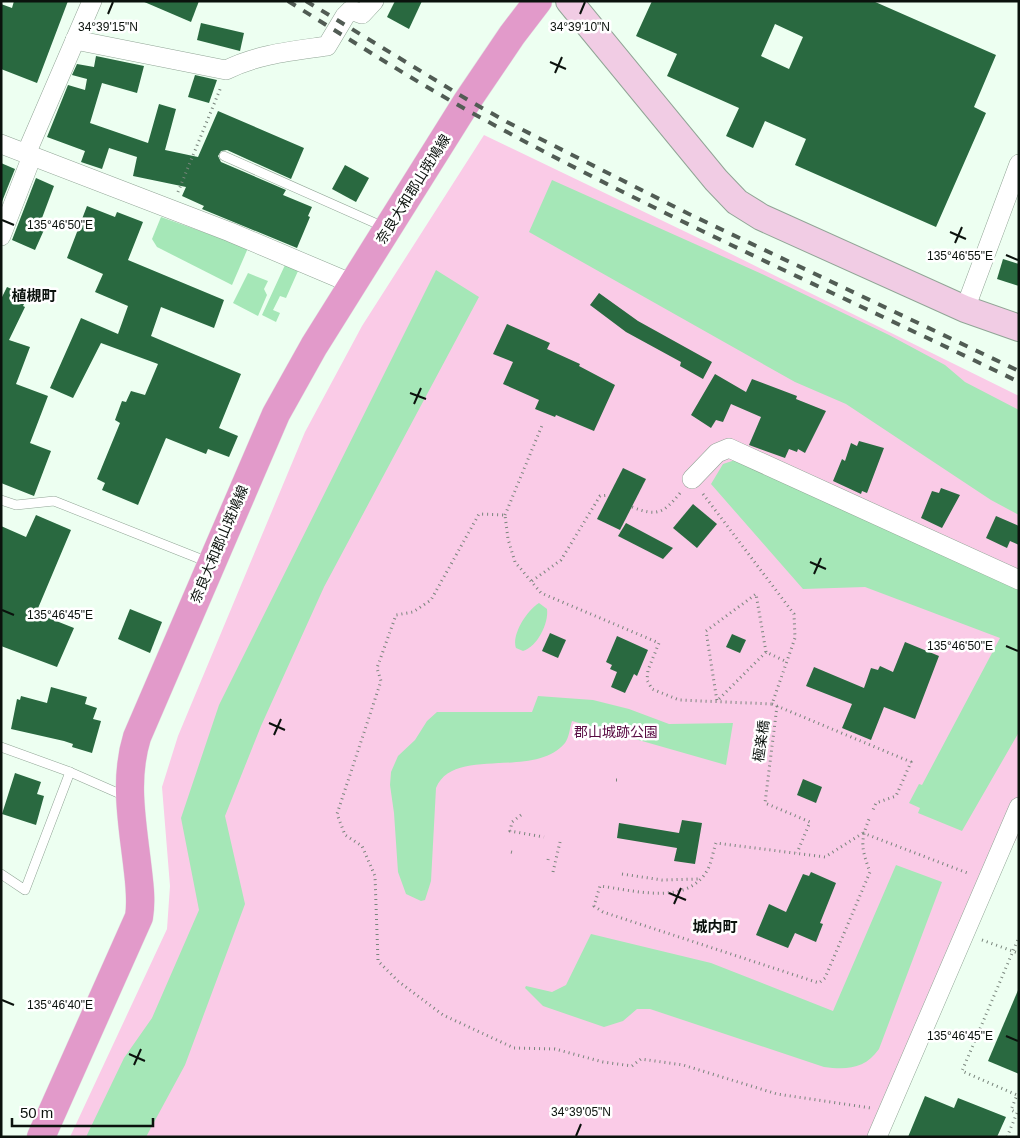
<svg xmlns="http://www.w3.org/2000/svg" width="1020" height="1138" font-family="Helvetica,'Noto Sans JP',sans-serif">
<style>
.green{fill:#facbe7}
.water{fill:#a5e7b7}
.building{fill:#296940;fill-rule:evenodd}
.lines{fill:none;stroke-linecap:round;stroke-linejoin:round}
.lane-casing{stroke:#91a596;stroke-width:10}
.street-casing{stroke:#91a596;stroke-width:20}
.secondary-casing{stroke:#91a596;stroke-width:28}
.primary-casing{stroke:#e2e3e2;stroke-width:29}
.path{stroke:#79857c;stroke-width:3;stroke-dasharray:1 4;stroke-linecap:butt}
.lane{stroke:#fff;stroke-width:9}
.street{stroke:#fff;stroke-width:19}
.secondary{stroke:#f1cce4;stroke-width:26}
.primary{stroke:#e29aca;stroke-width:28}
.rail{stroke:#515c54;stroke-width:4;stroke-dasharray:9 9;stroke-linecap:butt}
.ticks{fill:none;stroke:#0b120d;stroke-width:2}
.labels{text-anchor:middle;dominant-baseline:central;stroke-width:5;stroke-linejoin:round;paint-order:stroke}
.street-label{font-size:14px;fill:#0b120d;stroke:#fff}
.park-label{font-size:14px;fill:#580a42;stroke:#fff}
.neighbourhood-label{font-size:15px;font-weight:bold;fill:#0b120d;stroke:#fff}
.ticks-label{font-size:12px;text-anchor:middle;fill:#0b120d;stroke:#fff;stroke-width:5;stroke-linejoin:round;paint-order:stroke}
</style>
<rect width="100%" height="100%" fill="#edfff1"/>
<path class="green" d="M484,135L713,245L1019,396V834L1001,868L887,1137H70L167,929L170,886L162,787L178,736L305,432L362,326Z"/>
<g class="water">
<path d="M552,180L762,274L889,335L945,365L965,382L1019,410V515L991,500L846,404L795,382L529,232Z"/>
<path d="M161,217L248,248L232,285L157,247L152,239Z"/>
<path d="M285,265L298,271L286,298L280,296L273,310L280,313L276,322L262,315Z"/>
<path d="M436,270L479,297L324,587L261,726L225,816L245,904L185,1065L146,1137H86L124,1058L152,1018L199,910L181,818L219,705Z"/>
<path d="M248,273L268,281L264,289L267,295L258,316L233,303Z"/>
<path d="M738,459L1019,590V732L962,831L918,813L920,808L909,803L919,784L922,785L1000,638L865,587L803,589L711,484L723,464Z"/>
<path d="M539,603L547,609C549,623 537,647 523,651L516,648C511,635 527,610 539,603Z"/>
<path d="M538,696L593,700L629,709L669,724L733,723L726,765L572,721C570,727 569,738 565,743C534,780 454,745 436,788L431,881L425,900L421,901L406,894L398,872L394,813L390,785L391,772L398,756L415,740L427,721L437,712H532Z"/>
<path d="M896,865L942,882L879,1049C865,1069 847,1070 824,1067L650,1009H637L623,1021L604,1027L543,1006L525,988L526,986L552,992L566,985L591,934L711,963L833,1011Z"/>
</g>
<g class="building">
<path d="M14,1H68L37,83L1,69V4L12,8Z"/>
<path d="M142,1H199L191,22Z"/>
<path d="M395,1H422L409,29L387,17Z"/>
<path d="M652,1H873L996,55L974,107L986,113L936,227L795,165L806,139L765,121L753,148L726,136L739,108L667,76L677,54L636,36ZM775,24L803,37L789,69L761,56Z"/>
<path d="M201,23L244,33L240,51L197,40Z"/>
<path d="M96,56L144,66L137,93L102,83L90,123L148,143L159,104L176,109L165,150L198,157L218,111L304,148L291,179L227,150L221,151L218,156L221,162L286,190L283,195L312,207L308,216L310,217L297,248L202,209L204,206L182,196L186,187L133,176L137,157L109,148L102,169L81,162L85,151L47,137L68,85L85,90L87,79L72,75L77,64L94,67Z"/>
<path d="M195,75L217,80L209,103L188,97Z"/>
<path d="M1,163L15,169L1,204Z"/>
<path d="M345,165L369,178L356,202L332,189Z"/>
<path d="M36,178L54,186L42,218L48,221L35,250L12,240Z"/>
<path d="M87,206L115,217L117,212L143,222L128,260L224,300L214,328L161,307L151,336L241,374L219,428L238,436L229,457L208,449L206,454L166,438L138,505L102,490L105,483L97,479L120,423L115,420L122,401L126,402L131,391L145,395L158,364L101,343L73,398L50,388L81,318L118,334L128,306L95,292L103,274L67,258Z"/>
<path d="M1003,259L1019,264V286L997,279Z"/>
<path d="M7,287L28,296L23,306L25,307L9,340L30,347L16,384L48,396L30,443L51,451L34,496L1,483V299Z"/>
<path d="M599,293L638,321L712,362L703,379L680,366L681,362L626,332L590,305Z"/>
<path d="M507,324L550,343L547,349L580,364L579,366L615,385L594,431L556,415L555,417L535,409L539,400L503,384L513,362L493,354Z"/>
<path d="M715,374L746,392L752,379L797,396L796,399L826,411L805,453L798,449L797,452L789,449L785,458L749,445L761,417L731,404L723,422L716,420L711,428L691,415Z"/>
<path d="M859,441L884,448L867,493L862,491L861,494L833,481L842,459L845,461L851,443L857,446Z"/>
<path d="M623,468L646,479L620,530L597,519Z"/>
<path d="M941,488L960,495L942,528L921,518L932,491L939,493Z"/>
<path d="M693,504L717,524L697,548L673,528Z"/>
<path d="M36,515L71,530L36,613L74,628L57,667L1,646V526L26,537Z"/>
<path d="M996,516L1019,526V545L1010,541L1007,548L986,538Z"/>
<path d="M626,523L673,548L663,559L618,536Z"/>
<path d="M130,609L162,622L150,653L118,639Z"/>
<path d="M550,633L566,640L558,658L542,651Z"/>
<path d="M732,634L746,640L740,653L726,647Z"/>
<path d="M617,636L648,650L637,676L634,674L625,693L611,687L617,672L610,669L612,665L606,662Z"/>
<path d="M905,642L939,656L915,719L884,707L871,740L842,728L852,704L806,686L814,667L864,688L871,668L878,670L880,666L893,672Z"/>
<path d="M51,687L87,697L85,704L97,708L93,719L101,721L92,753L72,747L73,744L64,741L11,729L17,699L20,700L21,696L47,703Z"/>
<path d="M15,773L41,782L37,794L44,796L36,825L2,814Z"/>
<path d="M803,779L822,787L816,803L797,795Z"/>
<path d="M682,820L702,823L695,864L674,861L677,848L617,838L619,823L679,833Z"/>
<path d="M811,872L836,883L820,923L823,924L816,942L795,933L788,948L756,935L769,904L786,912L803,874L809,876Z"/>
<path d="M1019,988V1074L988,1061Z"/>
<path d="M925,1096L954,1108L958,1098L1006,1117L997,1137H908Z"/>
</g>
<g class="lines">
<g class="lane-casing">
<g id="lane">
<path d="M224,156L384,227"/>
<path d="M1,500L16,505L54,501L208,562"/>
<path d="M1,747L70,772L127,797"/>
<path d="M1,874L25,890L70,772"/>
</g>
</g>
<g class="street-casing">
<g id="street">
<path d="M75,40L226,70C258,54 292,51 327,46L345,16L351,10L362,14L374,1"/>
<path d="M1,144L230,232L353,284"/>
<path d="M26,154L92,1"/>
<path d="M1,236L32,156"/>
<path d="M965,309L1019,164"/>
<path d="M692,479L717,453L729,448L1019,580"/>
<path d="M877,1137L1019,807"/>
</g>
</g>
<g class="secondary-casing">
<path id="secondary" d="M569,1L716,180L737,202L761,217L965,309L1019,328"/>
</g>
<g class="primary-casing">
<path id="primary" d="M41,1137L139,917C142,899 139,881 137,863C132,821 124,779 137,737L276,414L314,346L468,100L512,35L538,1"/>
</g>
<g class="path">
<path d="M178,192L221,87"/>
<path d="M703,494L794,614L795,638L772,704L679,700L652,689L647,680L648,670L659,643L541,593L515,562L508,539L505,515L479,514L431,600L413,612L396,615L377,668L381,681L337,814L345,835L362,846L375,876L378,961L398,981L443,1015L514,1048L555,1049L603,1062L632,1066L641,1059L683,1065L777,1094L871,1108"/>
<path d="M632,507C657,517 664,513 680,493"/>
<path d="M505,515L543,423"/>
<path d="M532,581L561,560L600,496L609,495"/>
<path d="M766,652L756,594L706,631L717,701L766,652L787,662"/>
<path d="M772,704L911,762L896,796L876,803L872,812"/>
<path d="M777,706L765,803L810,822L797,853"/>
<path d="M616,780H618"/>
<path d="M521,815L512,822L510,831L544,837"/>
<path d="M863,833L825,857L716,843C713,851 712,861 708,869C688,907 633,890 600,886L594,906L603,912L819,983L825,978L870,872C861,848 860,840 870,817"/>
<path d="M863,833L970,874"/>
<path d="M511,852L515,853"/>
<path d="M548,860L549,856"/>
<path d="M553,872L560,842"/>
<path d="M622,874L662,880L699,879"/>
<path d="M982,940L1018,953"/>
<path d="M1007,1137L1017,1113L1011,1110L1017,1095L962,1071L1019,937"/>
</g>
<use href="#lane" class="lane"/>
<use href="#street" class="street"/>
<use href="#secondary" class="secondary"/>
<use href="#primary" class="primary"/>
<g class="rail">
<path d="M288,1C347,38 405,75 465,109C645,209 834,292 1019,382"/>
<path d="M306,1L468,100L507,122L689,214L1019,371"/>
</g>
</g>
<path class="ticks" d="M108,14L113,2M580,14L585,2M550,62L566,69M555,73L562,57M2,220L14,225M950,232L966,239M955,243L962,227M1006,255L1018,260M410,393L426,399M414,404L421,388M810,562L826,569M814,574L821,558M2,610L14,615M1006,646L1018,651M269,723L285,730M274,735L281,719M669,893L686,900M674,904L681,888M2,1000L14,1005M1006,1036L1018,1041M129,1054L145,1061M134,1065L141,1049M576,1136L581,1124"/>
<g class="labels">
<g class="street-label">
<text transform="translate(413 189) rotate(-58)">奈良大和郡山斑鳩線</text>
<text transform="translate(219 544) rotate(-67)">奈良大和郡山斑鳩線</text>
<text transform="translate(761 741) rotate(-82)">極楽橋</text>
</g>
<g class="park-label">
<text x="616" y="732">郡山城跡公園</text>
</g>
<g class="neighbourhood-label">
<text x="34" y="295">植槻町</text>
<text x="715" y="926">城内町</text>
</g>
</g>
<g class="ticks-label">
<text x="108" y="31">34°39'15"N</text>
<text x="580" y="31">34°39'10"N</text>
<text x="60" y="229">135°46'50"E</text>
<text x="960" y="260">135°46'55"E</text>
<text x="60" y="619">135°46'45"E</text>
<text x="960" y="650">135°46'50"E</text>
<text x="60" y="1009">135°46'40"E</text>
<text x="960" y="1040">135°46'45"E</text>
<text x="581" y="1116">34°39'05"N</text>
</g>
<rect width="1020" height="1138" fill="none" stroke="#0b120d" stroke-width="5"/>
<path d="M12 1118v8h141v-8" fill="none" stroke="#0b120d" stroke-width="2.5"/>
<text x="20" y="1118" font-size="15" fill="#0b120d" stroke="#ffffff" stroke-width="4" paint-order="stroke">50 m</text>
</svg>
